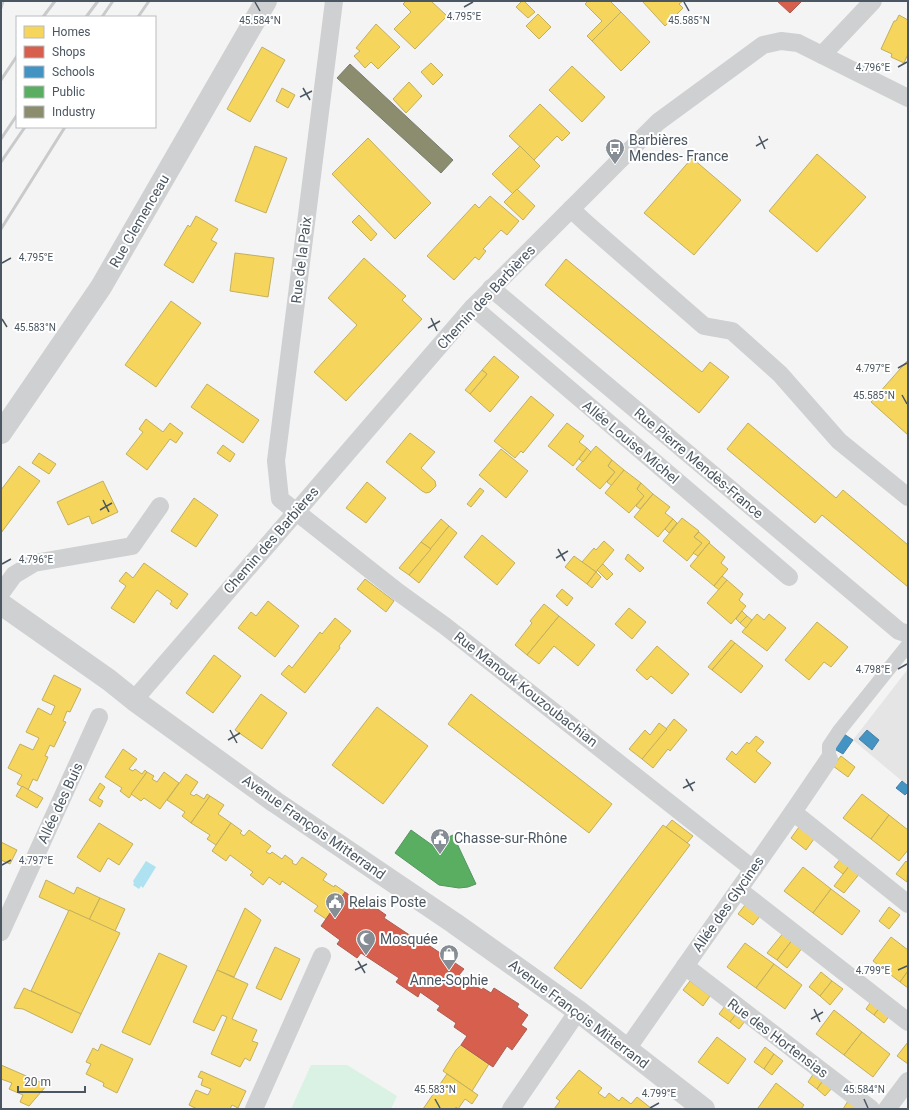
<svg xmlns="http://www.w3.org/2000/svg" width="909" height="1110" font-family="Roboto,sans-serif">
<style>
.education{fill:#e6e5e6}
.green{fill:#d9f2e3}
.water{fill:#aee2f0}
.homes{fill:#f6d55c;stroke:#c2af5e}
.shops{fill:#d6604d;stroke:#ac5d53}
.schools{fill:#4393c3;stroke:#4581a6}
.public{fill:#5aae61;stroke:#559461}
.industry{fill:#8c8c6e;stroke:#787c6a}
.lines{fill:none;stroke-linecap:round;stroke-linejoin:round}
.pedestrian{stroke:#ced0d2;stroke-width:14}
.minor{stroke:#ced0d2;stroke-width:18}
.tertiary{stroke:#ced0d2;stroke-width:22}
.rail{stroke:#c9cacc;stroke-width:3}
.ticks{fill:none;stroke:#4a5661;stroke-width:1.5}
.labels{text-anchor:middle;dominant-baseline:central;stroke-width:4;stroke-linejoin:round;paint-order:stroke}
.poi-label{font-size:14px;fill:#4a5661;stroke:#fff;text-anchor:start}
.street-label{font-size:14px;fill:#4a5661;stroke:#fff}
.ticks-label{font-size:10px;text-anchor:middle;fill:#4a5661;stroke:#fff;stroke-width:4;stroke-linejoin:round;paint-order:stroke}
</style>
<rect width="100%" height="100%" fill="#f4f4f4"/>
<path class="education" d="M908,669V786L853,740Z"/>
<path class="green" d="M311,1065H347L397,1096L391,1109H291Z"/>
<path class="water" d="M146,861L156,867L143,888L141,886L139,889L133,885L134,883L133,881Z"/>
<g class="homes">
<path d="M406,1H431L447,16L415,49L394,29L411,12L403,4Z"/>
<path d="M522,1H524L535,12L528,18L516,7Z"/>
<path d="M588,1H610L621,12L592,41L587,36L602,21L585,4Z"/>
<path d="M642,1H683L679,4L683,8L665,26Z"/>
<path d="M621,12L650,42L621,71L592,41Z"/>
<path d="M538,14L551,27L539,39L526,26Z"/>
<path d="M899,15L908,20V54L904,63L891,57L892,54L881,49L894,21H896Z"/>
<path d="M376,24L400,47L378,69L371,62L365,68L354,56L360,51L356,48Z"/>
<path d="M262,47L285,60L250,122L227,109Z"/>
<path d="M431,63L443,75L433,85L421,72Z"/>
<path d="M572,66L605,97L582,122L549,90Z"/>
<path d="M409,82L422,96L406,113L393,99Z"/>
<path d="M282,88L295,95L288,108L276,101Z"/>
<path d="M540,104L570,133L562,141L557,136L534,160L509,136Z"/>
<path d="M368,138L431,203L395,239L332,174Z"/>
<path d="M255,146L287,158L266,213L235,201Z"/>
<path d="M520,146L540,166L513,194L492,174Z"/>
<path d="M817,154L866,197L817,252L769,211Z"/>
<path d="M692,158L741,200L694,255L644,213Z"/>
<path d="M517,189L535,206L523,220L504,202Z"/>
<path d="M490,196L519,221L507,235L501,230L483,249L486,251L479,260L475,257L454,280L427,256L475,204L479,208Z"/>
<path d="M359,215L377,234L371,241L352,222Z"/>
<path d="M196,216L218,229L211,240L217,243L193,283L164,265L188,225L190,227Z"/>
<path d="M235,253L274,258L268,297L230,291Z"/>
<path d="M364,258L406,296L402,300L422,319L346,401L314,372L357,325L328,298Z"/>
<path d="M566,259L702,372L710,362L729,377L699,413L545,285Z"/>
<path d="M171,301L201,323L156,387L125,365Z"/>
<path d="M494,356L519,377L490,412L470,394L487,374L482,370Z"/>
<path d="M908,360V435L871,402Z"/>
<path d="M482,370L487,374L470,394L465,390Z"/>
<path d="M207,384L259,420L243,443L191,407Z"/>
<path d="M531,396L554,415L523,453L521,451L515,458L494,441Z"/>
<path d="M146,419L163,432L170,423L183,433L176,443L170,439L147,470L126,454L143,432L139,429Z"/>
<path d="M567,423L584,436L579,442L587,448L573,466L548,446Z"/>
<path d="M748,423L836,498L843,490L908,545V587L822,515L815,523L727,449Z"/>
<path d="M410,433L435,452L421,468L435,481L436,486L430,492L426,493L422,491L386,462Z"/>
<path d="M223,445L235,454L230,462L217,453Z"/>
<path d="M596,446L612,460L608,466L615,472L600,489L576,469Z"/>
<path d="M587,448L591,452L583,462L579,459Z"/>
<path d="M501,449L528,471L506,498L479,475Z"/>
<path d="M39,453L56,464L49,474L32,463Z"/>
<path d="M612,460L624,470L612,486L607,482L615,472L608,466Z"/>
<path d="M19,466L40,481L1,533V490Z"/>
<path d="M624,470L641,483L637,489L644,496L629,513L605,493Z"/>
<path d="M103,481L118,512L92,524L89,516L68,525L57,502Z"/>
<path d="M367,482L386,498L366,523L346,508Z"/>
<path d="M641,483L653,494L640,509L636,506L644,496L637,489Z"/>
<path d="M480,488L484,491L471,507L467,504Z"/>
<path d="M653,494L670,507L665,513L673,519L658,537L634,517Z"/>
<path d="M194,498L218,515L196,547L171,531Z"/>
<path d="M682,518L699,531L694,537L702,543L687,561L663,541Z"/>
<path d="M441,519L449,526L431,549L421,542Z"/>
<path d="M673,519L677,523L669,533L665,529Z"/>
<path d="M449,526L457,533L419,583L409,575Z"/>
<path d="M699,532L710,542L698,556L693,553L702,543L694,537Z"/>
<path d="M482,535L515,563L497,585L464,557Z"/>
<path d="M604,541L614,550L596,572L582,562L594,548L596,550Z"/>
<path d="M421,542L431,549L409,575L399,568Z"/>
<path d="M709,543L725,557L721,563L728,569L714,586L690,566Z"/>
<path d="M628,554L644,568L640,572L625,559Z"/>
<path d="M574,556L596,572L587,584L565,567Z"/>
<path d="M144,563L188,594L177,609L170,604L172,601L157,590L134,623L111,608L126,586L119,581L126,572L133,578Z"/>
<path d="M603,564L613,574L607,580L597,570Z"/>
<path d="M596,572L601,577L592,588L587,584Z"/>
<path d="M722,576L727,580L719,590L714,586Z"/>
<path d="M365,579L394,601L386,612L357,589Z"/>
<path d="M727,580L743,594L739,600L746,606L731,624L707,603Z"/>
<path d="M562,589L573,598L567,606L556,596Z"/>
<path d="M268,601L299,626L275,657L238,628L251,612L256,616Z"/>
<path d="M544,604L559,616L527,655L515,645L532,623L530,621Z"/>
<path d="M629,608L646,622L632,639L615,624Z"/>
<path d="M742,611L747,616L740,623L736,619Z"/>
<path d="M757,614L764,620L769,614L786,628L767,651L742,632Z"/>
<path d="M559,616L595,645L578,666L554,646L539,664L527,655Z"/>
<path d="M747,616L752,620L746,628L740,623Z"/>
<path d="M335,618L351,631L339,646L340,648L305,693L281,674L289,665L292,668L320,632L322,634Z"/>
<path d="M817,622L848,647L831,667L824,662L809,680L785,660Z"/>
<path d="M731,640L735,643L712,670L708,667Z"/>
<path d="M735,643L763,666L741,693L712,670Z"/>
<path d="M657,646L689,674L672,694L651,676L647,680L636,670Z"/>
<path d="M214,655L241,676L213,713L186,693Z"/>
<path d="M54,675L81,689L70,712L67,711L63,721L66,722L54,747L50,745L45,756L48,757L37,781L33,779L28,790L17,784L22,775L8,768L20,744L33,750L39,738L26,732L38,708L51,715L55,706L42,700Z"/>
<path d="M261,694L287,713L262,749L235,730Z"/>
<path d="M471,694L612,804L589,833L448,724Z"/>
<path d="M377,707L428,746L383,804L332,765Z"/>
<path d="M674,719L687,730L670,751L668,749L653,768L642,759Z"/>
<path d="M659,723L667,729L642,759L629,749L645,730L650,735Z"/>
<path d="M756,736L764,742L756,751L771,763L755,783L726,759L732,751L736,755L747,742L749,744Z"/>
<path d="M123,749L137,759L129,769L133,771L135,769L142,774L145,770L147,772L129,798L120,791L122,788L105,777Z"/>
<path d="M841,756L855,767L848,777L833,766Z"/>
<path d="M147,772L154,776L152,779L157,782L164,772L179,783L160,809L144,798L141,801L131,794Z"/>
<path d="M186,774L198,782L190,794L194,796L196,794L204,799L207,794L210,796L191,823L182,816L185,812L167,800Z"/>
<path d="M100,783L105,787L98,798L103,801L100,807L89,800Z"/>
<path d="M22,786L43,798L37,808L16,796Z"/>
<path d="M862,794L889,815L871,839L843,818Z"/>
<path d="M210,796L224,805L218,814L231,823L216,845L207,839L210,835L191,823Z"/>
<path d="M889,815L908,830V850L899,861L871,839Z"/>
<path d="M672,820L693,836L687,843L666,827Z"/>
<path d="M99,823L133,844L119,865L108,858L100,872L77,857Z"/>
<path d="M231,823L242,831L240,833L244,836L249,830L271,846L266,852L270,854L272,852L282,859L285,855L293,861L292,863L296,865L302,857L327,874L323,880L334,887L335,885L345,892L326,919L314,911L318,906L282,881L280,885L269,877L263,885L250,875L253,872L230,855L226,861L212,851Z"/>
<path d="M663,825L690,845L581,989L554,968Z"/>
<path d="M799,827L814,839L806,850L791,838Z"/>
<path d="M1,842L17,850L10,864L1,860Z"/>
<path d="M841,858L850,865L843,874L834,867Z"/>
<path d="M906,861L908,863L907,882L896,874Z"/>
<path d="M850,865L860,873L844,893L834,886Z"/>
<path d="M803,867L831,889L813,913L784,891Z"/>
<path d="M46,880L74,894L77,887L100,898L89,920L39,897Z"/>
<path d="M831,889L860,911L842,935L813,913Z"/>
<path d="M100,898L125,909L115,931L89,920Z"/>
<path d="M745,905L760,916L753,925L738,914Z"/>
<path d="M889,907L900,915L889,929L879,921Z"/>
<path d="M245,908L261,920L234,977L217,970Z"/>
<path d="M69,910L120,933L81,1014L31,991Z"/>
<path d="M784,932L793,939L777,960L767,953Z"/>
<path d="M891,937L908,950V971L900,982L873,961Z"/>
<path d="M793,939L803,947L787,968L777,960Z"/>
<path d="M745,943L774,964L756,988L727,967Z"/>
<path d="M275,947L300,959L281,1000L256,988Z"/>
<path d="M159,953L187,966L150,1045L122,1032Z"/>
<path d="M774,964L802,985L785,1009L756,988Z"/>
<path d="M217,970L248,984L232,1019L257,1030L252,1041L258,1043L250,1061L245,1058L240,1067L211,1054L227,1017L222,1015L214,1031L193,1022Z"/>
<path d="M908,971V988L900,982Z"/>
<path d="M821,972L832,981L820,996L809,987Z"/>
<path d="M690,981L710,996L703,1006L683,990Z"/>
<path d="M832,981L843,989L830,1005L820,996Z"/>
<path d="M24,988L81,1014L72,1033L23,1009L14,1008Z"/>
<path d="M872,1000L880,1007L874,1015L866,1009Z"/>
<path d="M725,1006L736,1014L730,1022L719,1014Z"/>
<path d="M880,1007L890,1015L884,1023L874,1015Z"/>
<path d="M834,1010L862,1032L844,1055L816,1034Z"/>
<path d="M736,1014L745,1021L739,1029L730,1022Z"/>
<path d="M862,1032L890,1054L873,1077L844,1055Z"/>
<path d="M717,1037L746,1059L728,1084L698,1062Z"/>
<path d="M908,1042V1064L897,1056Z"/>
<path d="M101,1044L133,1059L117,1093L103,1086L104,1083L86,1074L91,1064L86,1062L93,1048L98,1051Z"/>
<path d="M461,1045L489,1064L472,1091L443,1071L456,1050Z"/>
<path d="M765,1047L774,1054L764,1069L754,1062Z"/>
<path d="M774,1054L783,1061L772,1075L764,1069Z"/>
<path d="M1,1065L47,1085L29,1106L20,1102L23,1095L9,1089L12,1083L1,1079Z"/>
<path d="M579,1070L602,1088L598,1093L605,1098L609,1093L619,1101L622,1097L631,1104L637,1097L652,1109H554L560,1101L556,1098Z"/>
<path d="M201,1071L246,1091L238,1108L232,1105L230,1109H197L189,1105L196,1090L208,1095L211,1089L201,1085L203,1079L198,1077Z"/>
<path d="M814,1073L824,1079L817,1089L808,1082Z"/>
<path d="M447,1074L478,1095L472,1104L465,1099L458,1109L456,1107L455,1109H423Z"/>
<path d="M824,1079L833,1087L825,1096L817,1089Z"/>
<path d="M776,1083L804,1105L801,1109H760L758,1108Z"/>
<path d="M848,1101L859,1109H843Z"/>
</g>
<g class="shops">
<path d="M777,1H802L790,13Z"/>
<path d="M345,892L355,899L356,898L367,905L369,903L386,915L384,918L414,938L415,936L464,969L459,975L482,990L483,988L491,993L494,988L519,1004L517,1007L528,1015L521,1025L527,1029L512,1050L507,1046L493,1067L461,1045L467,1036L454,1027L456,1023L437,1010L440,1006L420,992L418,997L396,982L399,978L361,953L357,958L337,944L340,940L321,926Z"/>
</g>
<g class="schools">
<path d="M867,730L879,740L872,750L859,739Z"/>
<path d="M841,732L853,740L843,754L831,747Z"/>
<path d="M902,781L908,786V792L905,795L896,788Z"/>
</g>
<path class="public" d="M411,830L432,845L453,835L476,884L468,887L459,888L439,885L395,853Z"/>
<path class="industry" d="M350,64L453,160L441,173L337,78Z"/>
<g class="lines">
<path class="pedestrian" d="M829,759V746L839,731L908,645"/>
<g class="minor">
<path d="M334,1L276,461L280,499L398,592L445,626L753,869"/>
<path d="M822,55L873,1"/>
<path d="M571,209L586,223L704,326L732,331L780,374L839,441L908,497"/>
<path d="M491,288L899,631L908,634"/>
<path d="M473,307L789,577"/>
<path d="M1,593L14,575L34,563L132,546L160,506"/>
<path d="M134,700L473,307L658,122L763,45L781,41L798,43L908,98"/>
<path d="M793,812L908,904"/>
<path d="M739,890L908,1022"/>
<path d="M1,932L99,717"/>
<path d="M685,966L871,1109"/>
<path d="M627,1049L793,812L829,759"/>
<path d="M254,1109L322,956"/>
<path d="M511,1109L578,1011"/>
<path d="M887,1109L908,1081"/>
</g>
<g class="tertiary">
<path d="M1,433L101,287L266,1"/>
<path d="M1,604L109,680L134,700L275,802L454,923L578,1011L704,1109"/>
</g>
<g class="rail">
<path d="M1,8L3,1"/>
<path d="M43,17L55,1"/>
<path d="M86,17L98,1"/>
<path d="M102,17L113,1"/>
<path d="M138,17L149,1"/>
<path d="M1,80L17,56"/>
<path d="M1,139L17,115"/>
<path d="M1,162L25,127"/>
<path d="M1,229L65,127"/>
</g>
</g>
<path class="ticks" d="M255,2L260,11M684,2L689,11M464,7L473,2M898,67L907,62M303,88L310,100M300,97L312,91M759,136L765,149M756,146L768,139M2,263L11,258M431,318L437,331M2,319L7,327M428,328L440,321M898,368L907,363M902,395L907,404M103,500L109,512M100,510L112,503M558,549L565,561M556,558L568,551M2,564L11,559M898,669L907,664M230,730L237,743M228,740L240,733M686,779L693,791M683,788L695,782M2,865L11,860M358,961L365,973M355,970L367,964M898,970L907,966M814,1009L820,1022M811,1019L823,1012M435,1099L440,1108M864,1099L868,1108M650,1108L659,1103"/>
<defs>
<g id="bus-pin" transform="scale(1)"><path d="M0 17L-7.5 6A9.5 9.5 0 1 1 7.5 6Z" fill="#868d94" stroke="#fff"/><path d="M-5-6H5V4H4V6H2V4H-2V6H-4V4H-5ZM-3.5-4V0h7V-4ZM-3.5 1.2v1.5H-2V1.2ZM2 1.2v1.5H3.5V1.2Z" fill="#fff"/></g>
<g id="civic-pin" transform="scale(1)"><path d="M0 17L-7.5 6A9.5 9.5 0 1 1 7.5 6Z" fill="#868d94" stroke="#fff"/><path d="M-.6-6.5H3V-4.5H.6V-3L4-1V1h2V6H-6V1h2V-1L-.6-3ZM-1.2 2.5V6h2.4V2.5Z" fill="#fff"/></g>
<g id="mosque-pin" transform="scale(1)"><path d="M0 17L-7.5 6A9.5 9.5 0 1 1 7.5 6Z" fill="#868d94" stroke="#fff"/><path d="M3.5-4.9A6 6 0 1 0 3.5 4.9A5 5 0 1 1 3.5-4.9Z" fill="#fff"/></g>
<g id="shop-pin" transform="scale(1)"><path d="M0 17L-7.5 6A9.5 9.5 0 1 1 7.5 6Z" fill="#868d94" stroke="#fff"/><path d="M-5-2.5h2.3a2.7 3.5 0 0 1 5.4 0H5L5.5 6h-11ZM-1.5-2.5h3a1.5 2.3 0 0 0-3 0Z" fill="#fff"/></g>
</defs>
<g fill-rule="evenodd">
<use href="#bus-pin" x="615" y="148"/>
<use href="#civic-pin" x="440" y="838"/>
<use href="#civic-pin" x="335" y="902"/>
<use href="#mosque-pin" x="366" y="939"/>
<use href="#shop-pin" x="449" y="954"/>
</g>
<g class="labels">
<g class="poi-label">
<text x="629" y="140">Barbières<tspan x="629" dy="16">Mendes- France</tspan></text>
<text x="454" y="838">Chasse-sur-Rhône</text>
<text x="349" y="902">Relais Poste</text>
<text x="380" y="939">Mosquée</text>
<text x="449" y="980" text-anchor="middle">Anne-Sophie</text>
</g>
<g class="street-label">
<text transform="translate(139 221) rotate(-60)">Rue Clemenceau</text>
<text transform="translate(301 260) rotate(-83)">Rue de la Paix</text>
<text transform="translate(486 297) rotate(-47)">Chemin des Barbières</text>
<text transform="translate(631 442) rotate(40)">Allée Louise Michel</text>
<text transform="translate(699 463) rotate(40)">Rue Pierre Mendès-France</text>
<text transform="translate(271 540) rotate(-49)">Chemin des Barbières</text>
<text transform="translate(526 689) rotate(38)">Rue Manouk Kouzoubachian</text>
<text transform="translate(60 803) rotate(-65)">Allée des Buis</text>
<text transform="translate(314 827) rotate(35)">Avenue François Mitterrand</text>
<text transform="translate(728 904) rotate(-55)">Allée des Glycines</text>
<text transform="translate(579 1014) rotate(37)">Avenue François Mitterrand</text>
<text transform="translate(778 1038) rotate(37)">Rue des Hortensias</text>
</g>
</g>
<g class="ticks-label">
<text x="464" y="20">4.795°E</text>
<text x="260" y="24">45.584°N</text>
<text x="689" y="24">45.585°N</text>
<text x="873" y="71">4.796°E</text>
<text x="36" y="261">4.795°E</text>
<text x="35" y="331">45.583°N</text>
<text x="873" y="372">4.797°E</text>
<text x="874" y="399">45.585°N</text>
<text x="36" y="563">4.796°E</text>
<text x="873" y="673">4.798°E</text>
<text x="36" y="864">4.797°E</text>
<text x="873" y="974">4.799°E</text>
<text x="435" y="1093">45.583°N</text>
<text x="864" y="1093">45.584°N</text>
<text x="659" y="1097">4.799°E</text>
</g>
<rect width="909" height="1110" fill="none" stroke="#4a5661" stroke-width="4"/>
<rect x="16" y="16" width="140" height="112" fill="#ffffff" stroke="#b7bbc0"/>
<rect x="24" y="26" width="20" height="12" fill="#f6d55c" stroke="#b7bbc0"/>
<text x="52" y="36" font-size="12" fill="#4a5661">Homes</text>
<rect x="24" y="46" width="20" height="12" fill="#d6604d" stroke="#b7bbc0"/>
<text x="52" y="56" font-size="12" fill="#4a5661">Shops</text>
<rect x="24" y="66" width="20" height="12" fill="#4393c3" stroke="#b7bbc0"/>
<text x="52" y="76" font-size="12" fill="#4a5661">Schools</text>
<rect x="24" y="86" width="20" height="12" fill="#5aae61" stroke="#b7bbc0"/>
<text x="52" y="96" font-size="12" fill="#4a5661">Public</text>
<rect x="24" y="106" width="20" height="12" fill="#8c8c6e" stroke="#b7bbc0"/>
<text x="52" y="116" font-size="12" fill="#4a5661">Industry</text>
<path d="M18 1086v6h67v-6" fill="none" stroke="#4a5661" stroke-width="2"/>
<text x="24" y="1086" font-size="12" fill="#4a5661" stroke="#ffffff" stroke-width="3" paint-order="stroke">20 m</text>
</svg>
